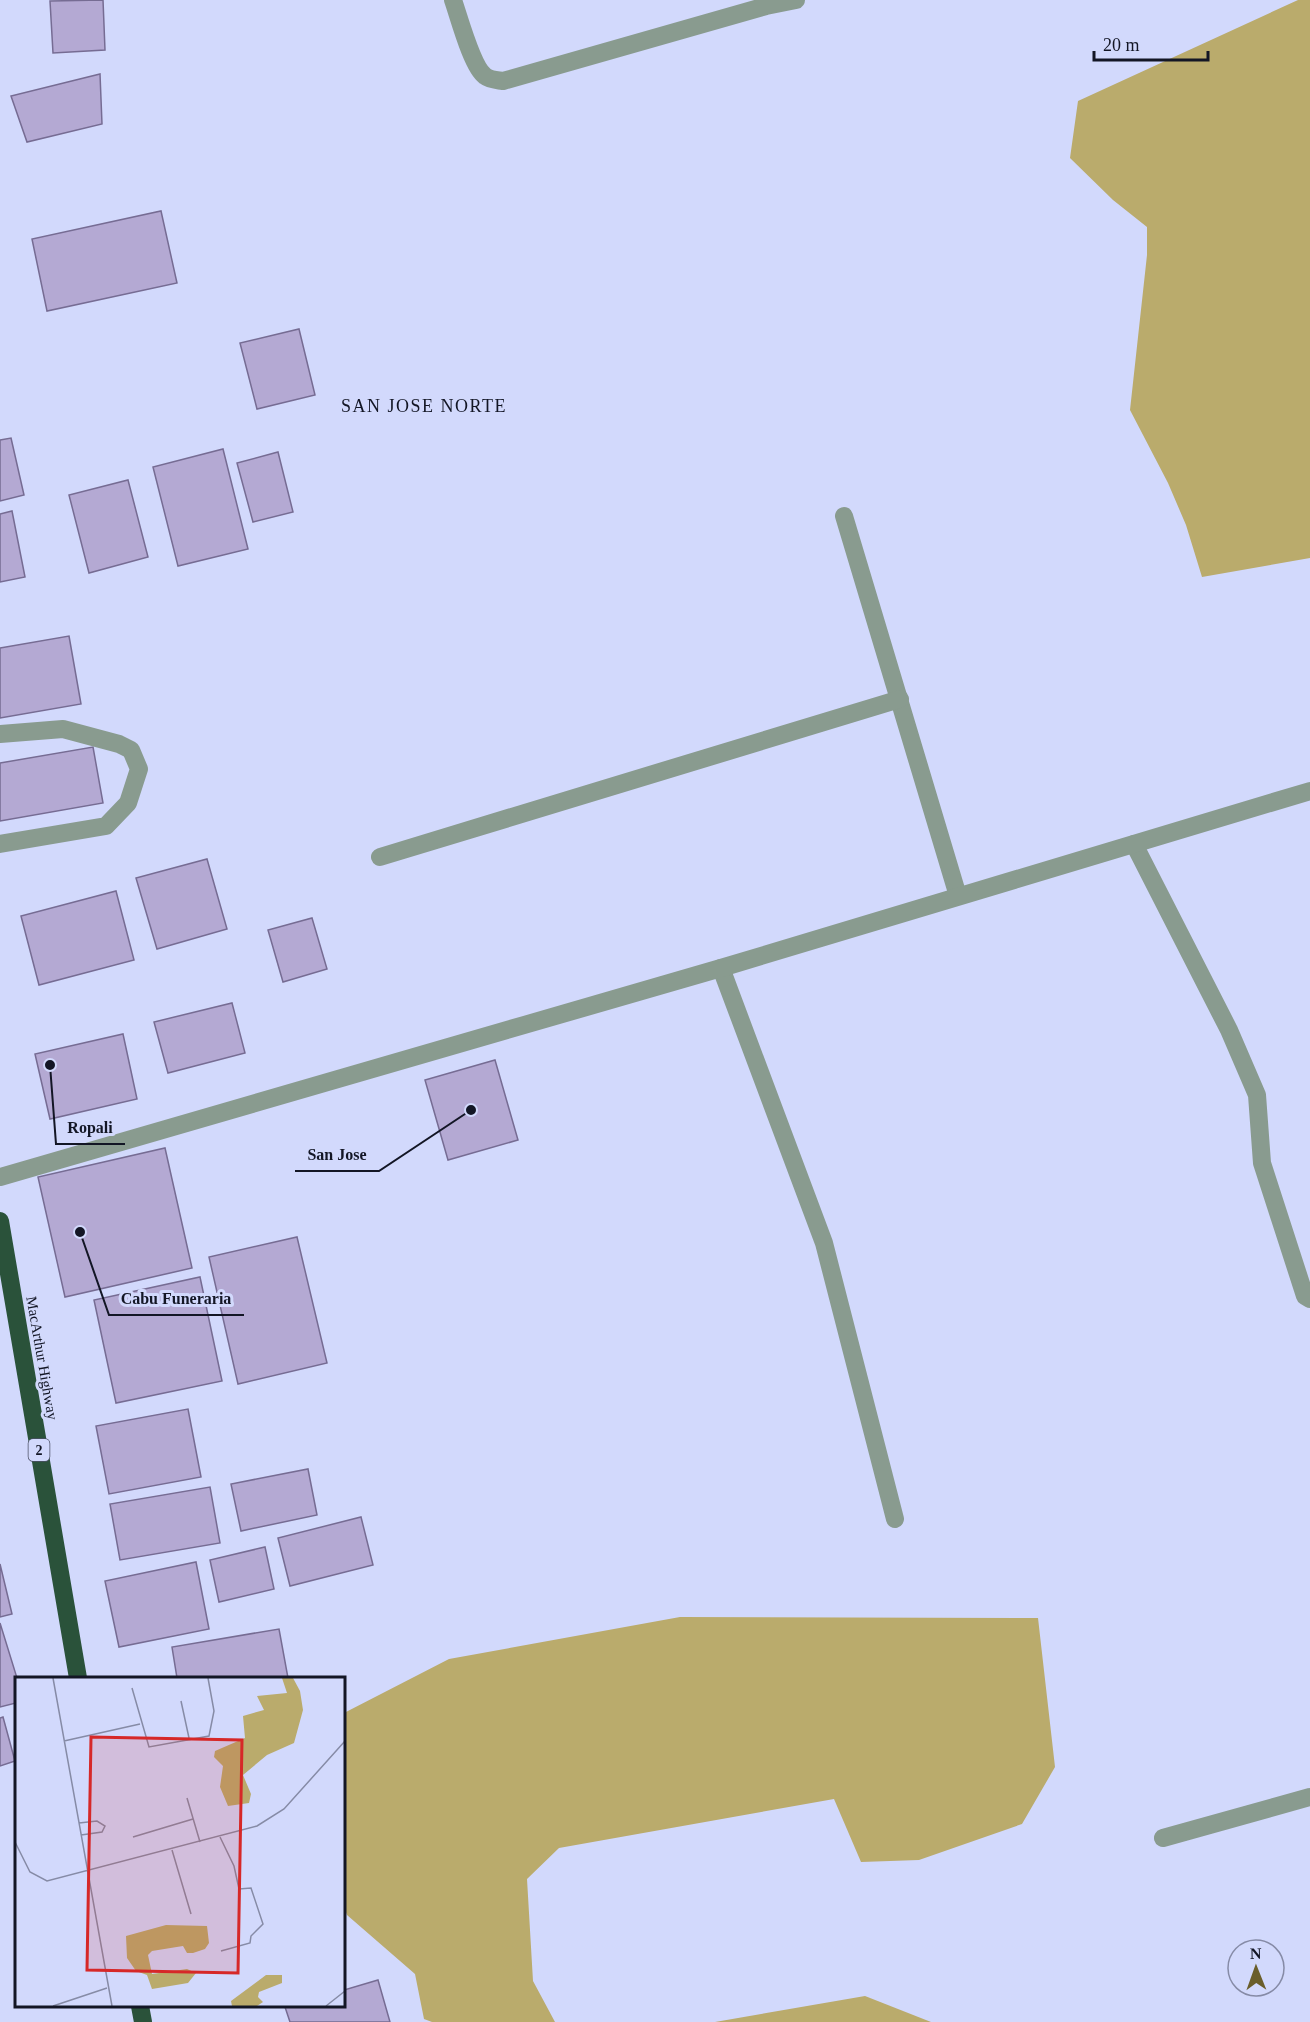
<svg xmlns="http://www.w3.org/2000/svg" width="1310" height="2022" font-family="'Times New Roman',serif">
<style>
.forest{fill:#baab6c}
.building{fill:#b4a9d3;stroke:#766c93;stroke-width:1.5}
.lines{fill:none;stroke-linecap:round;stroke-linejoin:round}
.minor{stroke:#899b8f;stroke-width:18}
.highway{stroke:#2a523a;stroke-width:18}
.labels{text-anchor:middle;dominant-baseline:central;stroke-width:6;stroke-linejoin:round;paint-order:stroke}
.shield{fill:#d2d9fc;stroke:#4c5066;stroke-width:1.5}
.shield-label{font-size:14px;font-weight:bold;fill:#131625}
.street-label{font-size:15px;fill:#131625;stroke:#d2d9fc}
.quarter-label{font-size:18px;letter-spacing:1.5px;fill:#131625;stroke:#d2d9fc}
.inset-road{fill:none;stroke:#868ba6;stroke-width:1.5}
.view{fill:#d62828;fill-opacity:0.15;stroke:#d62828;stroke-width:3}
.inset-edge{fill:none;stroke:#131625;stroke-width:3}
.leader{fill:none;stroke:#131625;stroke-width:2}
.callout-dot{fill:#131625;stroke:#d2d9fc;stroke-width:2}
.callout-label{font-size:16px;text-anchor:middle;font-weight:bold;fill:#131625;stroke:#d2d9fc;stroke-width:6;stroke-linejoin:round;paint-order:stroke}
</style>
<rect width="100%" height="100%" fill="#d2d9fc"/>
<g class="forest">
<path d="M1298,0H1310V558L1202,577L1186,525L1168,483L1130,410L1147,255V227L1113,200L1070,158L1078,101Z"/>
<path d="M680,1617L1038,1618L1055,1767L1022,1824L919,1860L861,1862L834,1799L559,1848L527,1879L533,1981L555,2022H432L424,2019L415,1974L347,1915L344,1907V1713L449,1659Z"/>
<path d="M865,1996L931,2022H715Z"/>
</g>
<g class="building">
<path d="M103,0L105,50L53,53L50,1Z"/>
<path d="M100,74L102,124L27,142L11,96Z"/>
<path d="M161,211L177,283L47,311L32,239Z"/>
<path d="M299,329L315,395L257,409L240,343Z"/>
<path d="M11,438L24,495L0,501V440Z"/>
<path d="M223,449L248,549L178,566L153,467Z"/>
<path d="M278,452L293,512L253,522L237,463Z"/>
<path d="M128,480L148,557L89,573L69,495Z"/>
<path d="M12,511L25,577L0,582V514Z"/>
<path d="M69,636L81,704L0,718V648Z"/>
<path d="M93,747L103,803L0,821V763Z"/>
<path d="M207,859L227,929L157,949L136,878Z"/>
<path d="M116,891L134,960L39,985L21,916Z"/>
<path d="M312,918L327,969L283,982L268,930Z"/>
<path d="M232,1003L245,1053L168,1073L154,1022Z"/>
<path d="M123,1034L137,1099L50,1119L35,1054Z"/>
<path d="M495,1060L518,1140L448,1160L425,1080Z"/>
<path d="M165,1148L192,1268L65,1297L38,1177Z"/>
<path d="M297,1237L327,1363L238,1384L209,1257Z"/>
<path d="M200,1277L222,1381L116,1403L94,1300Z"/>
<path d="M188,1409L201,1477L109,1494L96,1426Z"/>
<path d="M308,1469L317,1515L241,1531L231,1484Z"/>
<path d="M210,1487L220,1543L120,1560L110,1504Z"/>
<path d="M361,1517L373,1565L290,1586L278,1538Z"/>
<path d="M265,1547L274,1589L219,1602L210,1560Z"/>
<path d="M196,1562L209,1629L119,1647L105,1581Z"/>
<path d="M0,1564L12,1614L0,1617Z"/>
<path d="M0,1623L17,1678L16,1703L0,1707Z"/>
<path d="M279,1629L288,1678H177L172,1647Z"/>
<path d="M3,1717L15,1761L0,1766V1718Z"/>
<path d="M378,1980L390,2022H290L285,2007L344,2006V1990Z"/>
</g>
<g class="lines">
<g class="minor">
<path d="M453,0C459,17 472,67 485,76C490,80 497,80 503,81L766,6L796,0"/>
<path d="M844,516L958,896"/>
<path d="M0,734L63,729L119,744L131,750L139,769L128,803L106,826L0,844"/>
<path d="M1134,844L1229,1030L1257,1095L1262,1163L1305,1296L1310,1299"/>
<path d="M380,857L900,699"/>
<path d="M721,968L824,1243L895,1519"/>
<path d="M0,1177L721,968L1310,791"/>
<path d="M1163,1838L1310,1797"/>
</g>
<g class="highway">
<path d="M0,1221L78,1678"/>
<path d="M140,2006L143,2022"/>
</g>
</g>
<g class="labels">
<rect class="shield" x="28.5" y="1439" width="21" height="22" rx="4.5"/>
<g class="shield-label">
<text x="39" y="1450">2</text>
</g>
<g class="street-label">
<text transform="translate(42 1358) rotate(80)">MacArthur Highway</text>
</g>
<g class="quarter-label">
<text x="424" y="406">SAN JOSE NORTE</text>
</g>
</g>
<g transform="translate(15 1677)">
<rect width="330" height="330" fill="#d2d9fc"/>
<path d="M267,1H278L285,14L288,33L279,66L252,78L228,98L236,117L234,126L213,129L205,110L208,89L199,80L200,74L230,61L228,39L249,33L242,19L272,16ZM151,248L192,249L194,266L190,272L178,276H172L168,269L137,274L133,278L137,297L172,292L181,296L173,306L137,312L132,298L121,294L112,281L111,259ZM251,298H267V306L244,315L243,320L248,325L242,329H217L216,324Z" fill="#baab6c"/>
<path class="inset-road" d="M38,1L97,329M117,11L134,70L194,59L199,34L193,1M166,24L174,61M49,64L125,47M172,121L185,165M64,146L82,144L90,149L87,155L66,158M118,160L178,142M205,160L219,189L224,212L236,211L248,247L236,259L235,266L206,274M0,165L15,195L32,204L242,149L269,132L330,64M157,173L176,237M38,329L92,311M311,329L330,314"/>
<path class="view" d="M76,60L227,63L223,296L72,293Z"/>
<rect width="330" height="330" class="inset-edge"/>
</g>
<path class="leader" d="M50 1065L56 1144H125M471 1110L379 1171H295M80 1232L109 1315H244"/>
<g class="callout-dot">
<circle cx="50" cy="1065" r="6"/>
<circle cx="471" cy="1110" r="6"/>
<circle cx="80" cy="1232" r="6"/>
</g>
<g class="callout-label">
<text x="90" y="1133">Ropali</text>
<text x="337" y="1160">San Jose</text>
<text x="176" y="1304">Cabu Funeraria</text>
</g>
<g transform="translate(1256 1968) rotate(359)"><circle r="28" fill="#d2d9fc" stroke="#868ba6" stroke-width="1.5"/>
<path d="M0-4.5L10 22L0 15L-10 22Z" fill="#6a5e2b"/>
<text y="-9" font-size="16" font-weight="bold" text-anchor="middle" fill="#131625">N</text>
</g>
<path d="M1094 51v9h114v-9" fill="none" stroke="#131625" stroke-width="3"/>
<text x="1103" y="51" font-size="18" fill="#131625" stroke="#d2d9fc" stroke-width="4.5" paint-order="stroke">20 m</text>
</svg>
